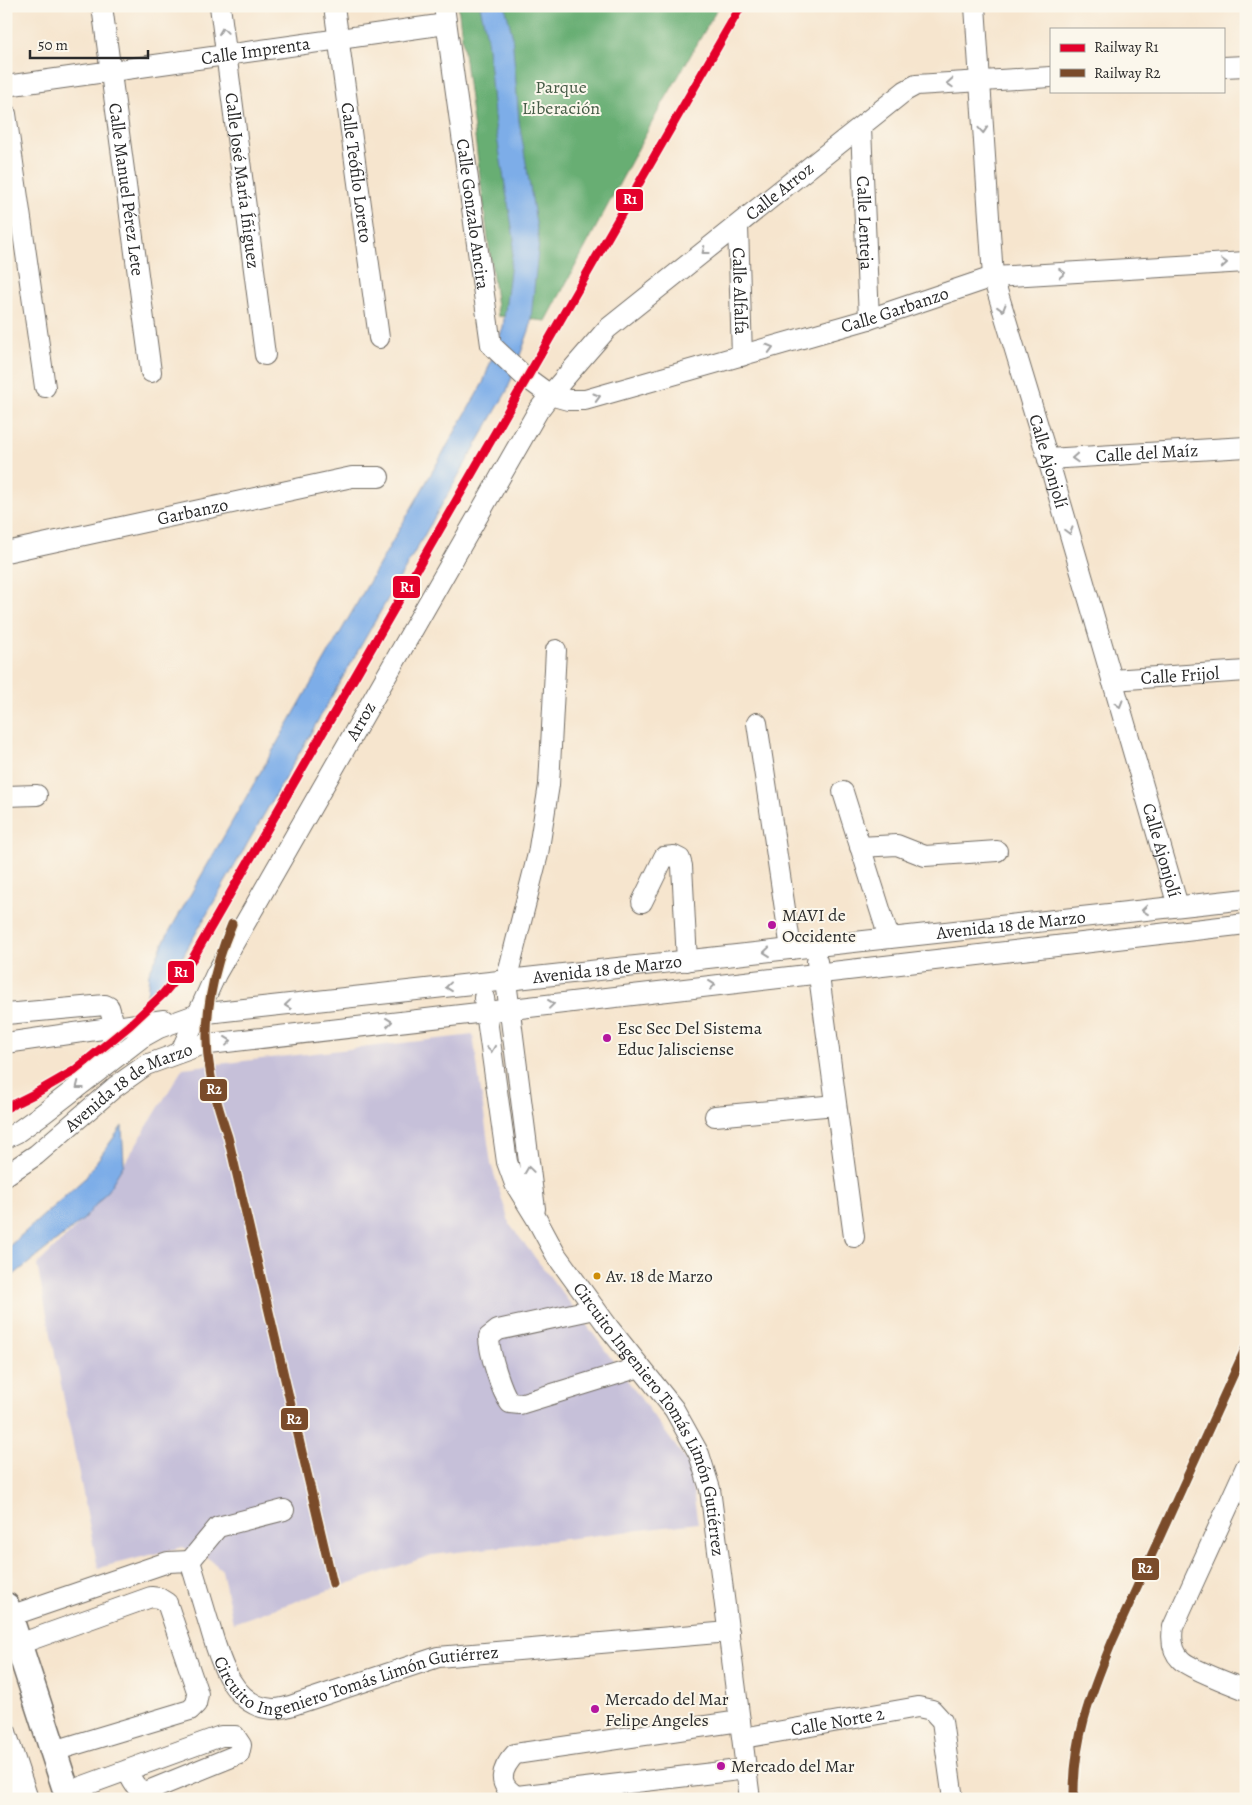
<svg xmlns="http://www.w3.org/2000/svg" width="1252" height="1805" font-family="Alegreya,serif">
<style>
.industrial{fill:#c6c0d9}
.forest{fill:#68ae73;stroke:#4a6c4f}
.water{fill:#7dade8;stroke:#546c8a}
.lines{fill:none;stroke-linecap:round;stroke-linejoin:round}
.minor-casing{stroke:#726c64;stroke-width:22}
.major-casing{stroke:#726c64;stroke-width:29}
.minor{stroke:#fff;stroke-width:20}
.major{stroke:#fff;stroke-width:26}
.rail-1-casing{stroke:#fbf7ec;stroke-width:12}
.rail-2-casing{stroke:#fbf7ec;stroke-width:12}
.rail-1{stroke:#e4002b;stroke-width:9}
.rail-2{stroke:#7a4b2a;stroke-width:9}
.oneway{stroke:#a0a0a0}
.poi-dot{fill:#b5179e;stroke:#fbf7ec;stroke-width:2}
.bus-dot{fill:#ce8d09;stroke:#fbf7ec;stroke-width:2}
.labels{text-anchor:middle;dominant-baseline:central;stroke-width:4;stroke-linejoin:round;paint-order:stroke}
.bus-label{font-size:17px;fill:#2b2b2b;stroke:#fbf7ec;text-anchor:start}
.street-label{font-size:18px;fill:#2b2b2b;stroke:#fbf7ec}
.park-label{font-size:18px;fill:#455b46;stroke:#fbf7ec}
.poi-label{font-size:18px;fill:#2b2b2b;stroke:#fbf7ec;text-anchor:start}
.line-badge{stroke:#fbf7ec;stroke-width:2}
.badge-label{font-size:14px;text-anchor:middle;font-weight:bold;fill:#fff}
</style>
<rect width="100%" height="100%" fill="#fbf7ec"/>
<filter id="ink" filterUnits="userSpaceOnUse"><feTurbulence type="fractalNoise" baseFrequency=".02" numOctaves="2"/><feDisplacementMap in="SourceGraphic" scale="10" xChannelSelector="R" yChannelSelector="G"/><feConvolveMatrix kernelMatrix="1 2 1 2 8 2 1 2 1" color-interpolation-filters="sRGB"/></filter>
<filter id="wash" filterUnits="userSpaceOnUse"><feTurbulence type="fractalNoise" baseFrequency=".0096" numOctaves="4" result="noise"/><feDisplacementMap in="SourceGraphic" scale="20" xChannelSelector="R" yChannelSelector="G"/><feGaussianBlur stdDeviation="1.12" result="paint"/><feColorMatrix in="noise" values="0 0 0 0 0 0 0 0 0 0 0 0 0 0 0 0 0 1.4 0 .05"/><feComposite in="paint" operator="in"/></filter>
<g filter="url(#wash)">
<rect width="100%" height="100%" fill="#f6e5ce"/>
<path class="industrial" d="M473,1035L491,1164L510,1225L583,1320L688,1463L698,1523L432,1555L233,1623L222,1570L206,1556L182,1547L98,1568L37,1265L84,1219L108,1190L183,1068Z"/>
<path class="forest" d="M458,6H719L656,115L546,321L498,316Z"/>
<g class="water">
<path d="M480,6H505L512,34L519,121L539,241L530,328L507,391L168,982L147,996L149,973L165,939L483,383L503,327L514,239L495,125L487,37Z"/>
<path d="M122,1126L124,1164L108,1190L84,1219L6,1281V1249L84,1179Z"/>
</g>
</g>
<g filter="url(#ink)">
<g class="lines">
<g class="minor-casing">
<g id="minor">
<path id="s1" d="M102,6L151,372"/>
<path id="s2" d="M220,6L265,355"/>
<path id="s3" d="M334,6L379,338"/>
<path id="s4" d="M444,6L491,345L524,376L550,395L568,400H585L869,319L993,277L1246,262"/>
<path id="s5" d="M975,6L993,277L1048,459L1178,906"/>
<path d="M1223,67L1246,66"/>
<path id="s6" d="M6,86L446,24"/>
<path d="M6,114L45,387"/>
<path id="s7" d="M861,128L869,319"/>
<path id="s8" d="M738,226L742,356"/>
<path id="s9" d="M1048,459L1246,447"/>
<path id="s10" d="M6,552L352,477H379"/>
<path id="s11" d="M1112,680L1246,671"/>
<path d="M757,723L791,949"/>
<path d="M843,792L889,938"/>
<path d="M6,796L37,795"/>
<path d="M860,847L897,845L925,856L997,851"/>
<path d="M642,902L664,857L674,856L680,859L682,866L687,961"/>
<path d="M817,961L854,1237"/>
<path id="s12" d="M484,998L507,1162L515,1184L536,1218L556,1255L609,1328L674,1409L699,1454L710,1489L750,1799"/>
<path d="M6,1014L105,1005L109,1007L115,1027"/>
<path d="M6,1043L164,1020"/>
<path id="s13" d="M181,1051L216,974L538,411L550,395L607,329L905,91L916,85L1051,77"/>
<path d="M715,1116L836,1105"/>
<path id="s14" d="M6,1138L16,1133L44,1113L141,1038L159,1028L198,1014L1246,899"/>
<path id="s15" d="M6,1175L36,1155L115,1087L146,1065L201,1045L1246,924"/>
<path d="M535,1209L506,981L538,854L549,785L556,650"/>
<path d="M595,1309L498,1330L489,1337C489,1352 501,1391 510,1403L520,1404L640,1367"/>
<path d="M1246,1467L1173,1627C1171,1639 1172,1651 1181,1660C1189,1668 1233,1685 1246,1690"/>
<path d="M190,1561L218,1527L284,1510"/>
<path id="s16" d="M10,1616L168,1562L190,1561C197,1583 203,1605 210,1627C219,1658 232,1707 273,1709C283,1709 291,1706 299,1703L438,1657L729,1632"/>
<path d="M19,1644L151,1597L159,1598L167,1603L198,1694L196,1704L190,1710L54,1751"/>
<path d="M740,1721L515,1754C501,1769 496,1785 517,1796L747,1769"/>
<path d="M6,1732L28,1799"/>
<path id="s17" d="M743,1738L918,1707L932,1710L942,1721L953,1799"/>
<path d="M67,1792L221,1736H235L241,1745L239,1754L148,1791C136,1792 132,1780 127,1770"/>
</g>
</g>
<g class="major-casing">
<g id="major">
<path d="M6,1606L69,1799"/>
<path d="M6,1776L13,1799"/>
</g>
</g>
<use href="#minor" class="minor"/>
<use href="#major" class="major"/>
<g class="rail-1-casing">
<path id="rail-1" d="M6,1108L34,1094L74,1071L130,1025L163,994L193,958L741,6"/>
</g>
<g class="rail-2-casing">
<g id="rail-2">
<path d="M232,924C213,969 201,1022 210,1070C213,1093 221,1115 228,1137L333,1584"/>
<path d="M1074,1799C1073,1740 1090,1695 1112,1642L1246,1347"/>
</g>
</g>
<use href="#rail-1" class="rail-1"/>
<use href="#rail-2" class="rail-2"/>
</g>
<defs><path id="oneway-chevron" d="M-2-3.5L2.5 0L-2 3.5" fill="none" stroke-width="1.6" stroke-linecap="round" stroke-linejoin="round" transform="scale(1.25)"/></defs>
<g class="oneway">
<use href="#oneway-chevron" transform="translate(223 31) rotate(-98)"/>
<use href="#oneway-chevron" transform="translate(950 83) rotate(177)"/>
<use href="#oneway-chevron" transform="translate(983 130) rotate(86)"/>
<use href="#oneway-chevron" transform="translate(705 251) rotate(142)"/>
<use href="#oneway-chevron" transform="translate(1224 263) rotate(-4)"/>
<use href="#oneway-chevron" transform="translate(1062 273) rotate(-4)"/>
<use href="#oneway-chevron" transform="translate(1002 308) rotate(73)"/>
<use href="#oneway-chevron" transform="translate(770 348) rotate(-16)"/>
<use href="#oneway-chevron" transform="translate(597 397) rotate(-16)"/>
<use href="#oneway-chevron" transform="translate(1075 458) rotate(177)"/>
<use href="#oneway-chevron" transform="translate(1069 531) rotate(74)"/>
<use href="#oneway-chevron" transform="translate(1119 704) rotate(74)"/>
<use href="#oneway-chevron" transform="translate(1145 910) rotate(174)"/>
<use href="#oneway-chevron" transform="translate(767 952) rotate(174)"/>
<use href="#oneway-chevron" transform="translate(712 985) rotate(-7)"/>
<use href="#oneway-chevron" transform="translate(449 987) rotate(174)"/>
<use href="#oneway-chevron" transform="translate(551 1004) rotate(-7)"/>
<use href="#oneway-chevron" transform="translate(288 1005) rotate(174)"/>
<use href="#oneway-chevron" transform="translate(389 1022) rotate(-7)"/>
<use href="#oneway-chevron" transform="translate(228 1041) rotate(-7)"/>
<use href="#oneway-chevron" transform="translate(491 1049) rotate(82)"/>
<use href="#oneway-chevron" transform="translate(79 1086) rotate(142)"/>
<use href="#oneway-chevron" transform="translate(529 1170) rotate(-98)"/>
</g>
</g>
<g class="poi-dot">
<circle cx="772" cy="925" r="5"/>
<circle cx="607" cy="1038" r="5"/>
<circle cx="595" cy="1709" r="5"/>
<circle cx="721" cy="1766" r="5"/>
</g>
<circle class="bus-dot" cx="597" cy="1276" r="4.5"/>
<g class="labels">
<g class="bus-label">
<text x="606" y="1276">Av. 18 de Marzo</text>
</g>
<g class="street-label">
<text stroke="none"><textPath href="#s6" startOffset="252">Calle Imprenta</textPath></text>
<text stroke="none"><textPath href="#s3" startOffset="168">Calle Teófilo Loreto</textPath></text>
<text stroke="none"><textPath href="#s2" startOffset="176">Calle José María Íñiguez</textPath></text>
<text stroke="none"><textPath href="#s1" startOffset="185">Calle Manuel Pérez Lete</textPath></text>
<text stroke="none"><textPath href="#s13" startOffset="1061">Calle Arroz</textPath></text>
<text stroke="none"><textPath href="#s4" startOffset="210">Calle Gonzalo Ancira</textPath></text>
<text stroke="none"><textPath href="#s7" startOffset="95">Calle Lenteja</textPath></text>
<text stroke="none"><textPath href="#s8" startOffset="65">Calle Alfalfa</textPath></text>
<text stroke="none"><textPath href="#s4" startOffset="778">Calle Garbanzo</textPath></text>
<text stroke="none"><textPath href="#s9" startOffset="99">Calle del Maíz</textPath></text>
<text stroke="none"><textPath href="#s5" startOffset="464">Calle Ajonjolí</textPath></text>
<text stroke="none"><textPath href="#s10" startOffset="191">Garbanzo</textPath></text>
<text stroke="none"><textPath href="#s11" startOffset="68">Calle Frijol</textPath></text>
<text stroke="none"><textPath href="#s13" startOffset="376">Arroz</textPath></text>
<text stroke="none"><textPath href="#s5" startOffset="869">Calle Ajonjolí</textPath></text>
<text stroke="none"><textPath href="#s14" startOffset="1048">Avenida 18 de Marzo</textPath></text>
<text stroke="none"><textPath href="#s14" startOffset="642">Avenida 18 de Marzo</textPath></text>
<text stroke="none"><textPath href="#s15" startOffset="152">Avenida 18 de Marzo</textPath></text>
<text stroke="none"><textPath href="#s12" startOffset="464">Circuito Ingeniero Tomás Limón Gutiérrez</textPath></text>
<text stroke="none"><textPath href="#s16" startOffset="446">Circuito Ingeniero Tomás Limón Gutiérrez</textPath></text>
<text stroke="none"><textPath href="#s17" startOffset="96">Calle Norte 2</textPath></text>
</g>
<g class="park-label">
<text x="561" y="87">Parque<tspan x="561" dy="21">Liberación</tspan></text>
</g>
<g class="poi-label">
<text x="782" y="915">MAVI de<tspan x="782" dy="21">Occidente</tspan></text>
<text x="617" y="1028">Esc Sec Del Sistema<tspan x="617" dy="21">Educ Jalisciense</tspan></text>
<text x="605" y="1699">Mercado del Mar<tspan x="605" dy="21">Felipe Angeles</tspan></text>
<text x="731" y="1766">Mercado del Mar</text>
</g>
</g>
<g class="line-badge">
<rect x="615" y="188" width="29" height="24" rx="5" fill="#e4002b"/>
<rect x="392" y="575" width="29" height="24" rx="5" fill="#e4002b"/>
<rect x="167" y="960" width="28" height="24" rx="5" fill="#e4002b"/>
<rect x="199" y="1078" width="29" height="24" rx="5" fill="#7a4b2a"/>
<rect x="280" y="1407" width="29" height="24" rx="5" fill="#7a4b2a"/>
<rect x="1131" y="1557" width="29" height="24" rx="5" fill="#7a4b2a"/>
</g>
<g class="badge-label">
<text x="630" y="204">R1</text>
<text x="407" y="592">R1</text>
<text x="181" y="977">R1</text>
<text x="214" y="1094">R2</text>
<text x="294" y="1424">R2</text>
<text x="1145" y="1573">R2</text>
</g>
<rect width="1252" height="1805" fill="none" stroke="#fbf7ec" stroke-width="25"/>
<rect x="1050" y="28" width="175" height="65" fill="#fbf7ec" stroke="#a8a59f"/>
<rect x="1060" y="44" width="25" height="8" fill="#e4002b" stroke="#a8a59f"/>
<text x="1094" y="52" font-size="15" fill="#2b2b2b">Railway R1</text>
<rect x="1060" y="69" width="25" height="8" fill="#7a4b2a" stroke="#a8a59f"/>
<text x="1094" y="78" font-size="15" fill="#2b2b2b">Railway R2</text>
<path d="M30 50v8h118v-8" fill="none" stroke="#2b2b2b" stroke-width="2.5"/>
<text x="38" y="50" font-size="15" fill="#2b2b2b" stroke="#fbf7ec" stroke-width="4" paint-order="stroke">50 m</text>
</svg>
